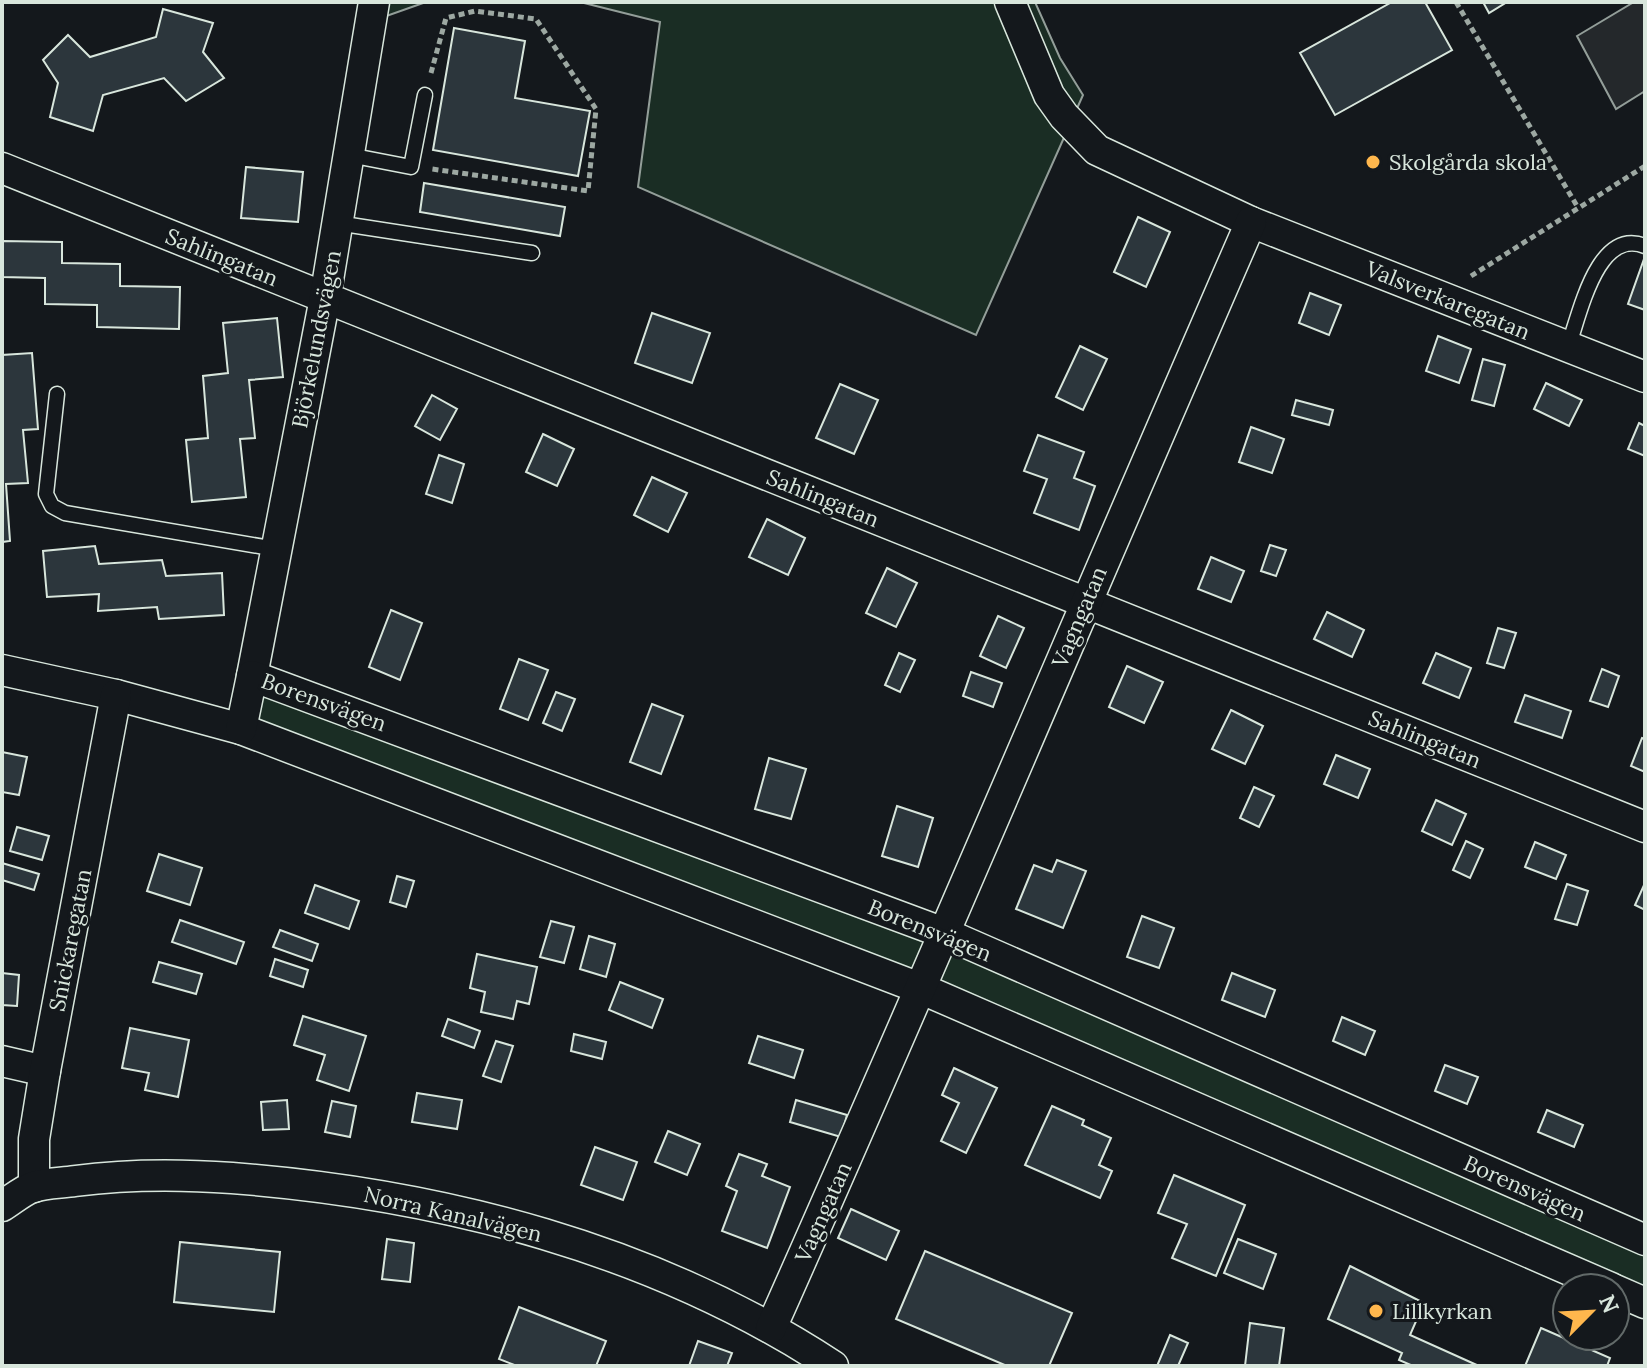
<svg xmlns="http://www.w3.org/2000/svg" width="1647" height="1368" font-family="Lora,serif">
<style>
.green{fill:#1a2d24;stroke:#939e99;stroke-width:2}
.parking{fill:#24282b;stroke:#939e99;stroke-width:2}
.building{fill:#2c363c;stroke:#d8e6dc;stroke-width:2}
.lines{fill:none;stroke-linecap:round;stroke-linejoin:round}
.lane-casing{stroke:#d8e6dc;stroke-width:17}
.street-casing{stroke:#d8e6dc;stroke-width:33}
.path{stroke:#9da8a2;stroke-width:5;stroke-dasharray:6 4;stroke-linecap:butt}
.lane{stroke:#14181c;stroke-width:14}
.street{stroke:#14181c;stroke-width:30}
.poi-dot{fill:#ffb74d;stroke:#14181c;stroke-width:3}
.labels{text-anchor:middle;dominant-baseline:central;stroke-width:6;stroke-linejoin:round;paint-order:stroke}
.poi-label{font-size:22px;fill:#d8e6dc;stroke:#14181c;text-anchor:start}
.street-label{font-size:22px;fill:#d8e6dc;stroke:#14181c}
</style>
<rect width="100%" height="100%" fill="#14181c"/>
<g class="green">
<path d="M381,2H426L378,19Z"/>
<path d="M580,2H1035L1060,58L1083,95L976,335L638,187L660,22Z"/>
<path d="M253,684L501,763L1645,1226V1294L245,728Z"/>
</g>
<path class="parking" d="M1634,2H1645V91L1616,109L1577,36Z"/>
<g class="building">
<path d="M1392,2H1425L1452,50L1335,115L1300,53Z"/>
<path d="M1483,2H1507L1489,13Z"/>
<path d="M163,9L213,23L203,52L224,78L186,101L164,78L103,95L93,131L50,117L58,83L43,60L68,35L90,57L156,37Z"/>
<path d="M454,28L525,41L515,98L590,111L578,176L433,150Z"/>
<path d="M246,167L303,172L298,222L241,218Z"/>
<path d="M424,183L565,207L560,236L420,212Z"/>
<path d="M1138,217L1170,232L1146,287L1114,272Z"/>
<path d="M2,241L62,242V263L120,264V286L180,287L179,329L97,327V305L45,304V278L2,277Z"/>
<path d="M1644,259H1645V310L1628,304Z"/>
<path d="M1310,293L1341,305L1329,335L1299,323Z"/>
<path d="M652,313L710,333L692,383L635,363Z"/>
<path d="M277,318L283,377L249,380L255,438L240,439L246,497L192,502L186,440L208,438L203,376L228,373L223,323Z"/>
<path d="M1438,336L1471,349L1459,383L1426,371Z"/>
<path d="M1080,346L1107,359L1083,410L1056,397Z"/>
<path d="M32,353L38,429L23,430L28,483L6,484L10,541L2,542V355Z"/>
<path d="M1483,359L1505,365L1494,406L1472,400Z"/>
<path d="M1546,383L1582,400L1569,426L1534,409Z"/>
<path d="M840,384L878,400L854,454L816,438Z"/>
<path d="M432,395L457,409L440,440L415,426Z"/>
<path d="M1296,400L1333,410L1329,425L1292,415Z"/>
<path d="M1639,423L1645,426V456L1628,449Z"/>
<path d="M1251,427L1284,439L1272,473L1239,462Z"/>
<path d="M543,434L574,449L557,486L526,472Z"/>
<path d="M1038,435L1084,452L1074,478L1095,486L1079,530L1034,513L1047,479L1024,471Z"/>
<path d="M439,455L464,464L452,503L426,494Z"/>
<path d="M652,477L687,493L668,532L634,515Z"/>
<path d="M767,519L805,538L788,575L749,557Z"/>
<path d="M1270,545L1286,550L1276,576L1261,571Z"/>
<path d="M95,546L99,564L162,560L166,576L222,573L224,615L159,619L157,607L98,611L99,594L47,597L43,551Z"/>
<path d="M1211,557L1244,571L1231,602L1198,589Z"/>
<path d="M887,568L917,583L896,627L866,613Z"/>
<path d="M391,610L422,623L400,680L369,667Z"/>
<path d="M1327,612L1364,630L1352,657L1314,639Z"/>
<path d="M998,616L1024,628L1006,668L980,656Z"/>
<path d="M1498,628L1516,633L1504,668L1487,663Z"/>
<path d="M899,653L915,660L900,692L885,685Z"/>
<path d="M1436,653L1471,668L1459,698L1423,683Z"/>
<path d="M519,659L548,670L528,720L500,709Z"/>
<path d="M1127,666L1163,682L1144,723L1109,707Z"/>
<path d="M1602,669L1619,676L1608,707L1590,701Z"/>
<path d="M971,672L1002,683L993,707L963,696Z"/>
<path d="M556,692L575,699L562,731L543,723Z"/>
<path d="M1525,695L1571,711L1562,738L1515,722Z"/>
<path d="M652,704L683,716L661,774L630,762Z"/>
<path d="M1231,710L1263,726L1245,764L1212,749Z"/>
<path d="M1642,738L1645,739V772L1631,766Z"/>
<path d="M2,752L27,757L19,795L2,792Z"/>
<path d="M1336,755L1370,769L1358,798L1324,784Z"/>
<path d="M769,758L806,769L791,819L755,809Z"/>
<path d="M1254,787L1274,796L1259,827L1240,818Z"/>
<path d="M1436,800L1466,814L1452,845L1422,831Z"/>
<path d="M897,806L933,818L918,867L882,856Z"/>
<path d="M17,827L49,836L42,860L10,851Z"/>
<path d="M1466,841L1483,849L1470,878L1453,870Z"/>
<path d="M1535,842L1566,855L1556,879L1525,867Z"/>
<path d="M159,854L202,868L190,905L147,891Z"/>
<path d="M1057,860L1086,871L1063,928L1016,909L1034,865L1052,872Z"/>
<path d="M2,863L39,874L34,890L2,880Z"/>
<path d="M397,876L414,881L406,907L390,902Z"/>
<path d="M1645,883V910L1635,905Z"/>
<path d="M1567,884L1588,891L1577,925L1555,919Z"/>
<path d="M315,885L359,901L349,929L305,913Z"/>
<path d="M1142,916L1174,928L1159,968L1127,957Z"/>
<path d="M180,920L244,942L236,964L172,942Z"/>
<path d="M551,921L574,927L564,963L540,957Z"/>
<path d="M280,930L318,944L312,961L273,947Z"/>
<path d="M589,936L615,944L606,977L580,969Z"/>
<path d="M477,954L537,967L529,1004L517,1001L513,1019L481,1012L485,992L470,988Z"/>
<path d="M275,959L308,970L303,987L270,976Z"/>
<path d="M159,962L202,974L196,994L153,982Z"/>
<path d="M2,973L19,975L17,1006L2,1005Z"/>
<path d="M1232,973L1275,990L1265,1017L1222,1000Z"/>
<path d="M620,982L663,999L652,1028L609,1010Z"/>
<path d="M303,1016L366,1036L349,1091L317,1080L325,1055L294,1045Z"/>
<path d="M1342,1017L1375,1031L1365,1055L1333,1041Z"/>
<path d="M448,1019L480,1031L474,1048L442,1036Z"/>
<path d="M130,1028L189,1040L178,1097L145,1090L149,1073L122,1068Z"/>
<path d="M574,1034L606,1042L602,1059L571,1051Z"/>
<path d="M758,1036L803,1050L794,1078L749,1063Z"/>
<path d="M496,1041L513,1046L501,1082L483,1076Z"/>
<path d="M1445,1065L1478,1077L1467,1104L1435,1091Z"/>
<path d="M954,1068L997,1088L966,1153L941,1141L959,1103L942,1095Z"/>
<path d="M417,1093L462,1100L457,1129L412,1122Z"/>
<path d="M287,1100L289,1129L263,1130L261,1102Z"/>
<path d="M796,1100L847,1115L841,1137L790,1122Z"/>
<path d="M332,1101L356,1106L350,1137L325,1132Z"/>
<path d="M1052,1106L1084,1120L1082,1125L1111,1138L1099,1165L1112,1171L1100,1198L1025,1165Z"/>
<path d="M1547,1110L1583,1125L1574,1147L1538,1132Z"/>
<path d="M668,1131L700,1144L687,1175L655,1162Z"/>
<path d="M595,1147L637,1162L623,1200L581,1185Z"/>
<path d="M739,1154L767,1164L762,1176L790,1187L767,1248L722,1231L737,1191L726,1186Z"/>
<path d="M1174,1175L1245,1205L1216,1276L1172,1258L1187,1224L1158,1213Z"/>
<path d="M851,1209L899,1231L886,1260L838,1238Z"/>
<path d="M387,1239L414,1243L410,1282L382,1279Z"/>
<path d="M1238,1239L1276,1254L1263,1289L1224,1273Z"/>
<path d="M180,1242L280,1252L274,1312L174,1302Z"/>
<path d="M925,1251L1072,1313L1049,1366H1007L896,1319Z"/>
<path d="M1350,1266L1424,1303L1410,1335L1479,1366H1413L1399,1360L1402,1353L1328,1319Z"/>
<path d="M519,1307L606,1341L596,1366H517L499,1359Z"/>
<path d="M1250,1323L1284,1328L1279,1366H1245Z"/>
<path d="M1541,1328L1610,1358L1607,1366H1525Z"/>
<path d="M1170,1335L1188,1343L1178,1366H1157Z"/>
<path d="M698,1341L732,1353L727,1366H689Z"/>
</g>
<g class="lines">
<g class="lane-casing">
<g id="lane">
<path d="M349,155L411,167L425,95"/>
<path d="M337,223L532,253"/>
<path d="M1568,347C1580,314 1597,227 1645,246"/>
<path d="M57,394L46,494L52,506L65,513L276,549"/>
</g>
</g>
<g class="street-casing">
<g id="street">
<path d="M1010,2L1049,95L1064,116L1097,150L1251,222L1645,377"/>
<path d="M2,168L1645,827"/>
<path d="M2,670L116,695L241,729L922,989L1611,1288"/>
<path d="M252,676L325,298L374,2"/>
<path d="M241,729L252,676L944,933L1645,1240"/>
<path d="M2,1061L45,1071"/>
<path d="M34,1187V1139L45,1071L116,695"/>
<path d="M2,1206C12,1200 22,1191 33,1187C45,1183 62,1183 75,1181C128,1174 179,1174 232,1178C442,1194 655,1249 833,1366"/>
<path d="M1615,1290L1645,1303"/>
<path d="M771,1328C935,961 1090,591 1251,222"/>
</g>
</g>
<g class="path">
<path d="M1456,2L1577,206"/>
<path d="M431,73L446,18L475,11L536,19L596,109L588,191L432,169"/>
<path d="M1471,276L1645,166"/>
</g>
<use href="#lane" class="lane"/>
<use href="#street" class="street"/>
</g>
<g class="poi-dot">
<circle cx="1373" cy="162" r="8"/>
<circle cx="1376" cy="1311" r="8"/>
</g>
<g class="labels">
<g class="poi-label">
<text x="1389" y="162">Skolgårda skola</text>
<text x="1392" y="1311">Lillkyrkan</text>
</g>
<g class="street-label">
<text transform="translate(222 257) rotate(22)">Sahlingatan</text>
<text transform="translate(1448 300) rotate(22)">Valsverkaregatan</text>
<text transform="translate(316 339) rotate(-79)">Björkelundsvägen</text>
<text transform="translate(823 498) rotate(22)">Sahlingatan</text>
<text transform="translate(1079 617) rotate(-67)">Vagngatan</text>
<text transform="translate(324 702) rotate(20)">Borensvägen</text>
<text transform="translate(1425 739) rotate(22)">Sahlingatan</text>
<text transform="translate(930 930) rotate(22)">Borensvägen</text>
<text transform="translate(70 940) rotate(-79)">Snickaregatan</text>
<text transform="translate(1525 1188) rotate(24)">Borensvägen</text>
<text transform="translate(823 1212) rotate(-66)">Vagngatan</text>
<text transform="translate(453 1214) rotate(13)">Norra Kanalvägen</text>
</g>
</g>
<rect width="1647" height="1368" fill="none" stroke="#d8e6dc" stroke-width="8"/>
<g transform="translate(1591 1312) rotate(66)"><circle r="38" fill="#14181c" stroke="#626a69" stroke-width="2"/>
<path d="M0-6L14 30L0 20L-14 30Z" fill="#ffb74d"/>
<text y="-12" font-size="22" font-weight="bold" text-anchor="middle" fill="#d8e6dc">N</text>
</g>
</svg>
